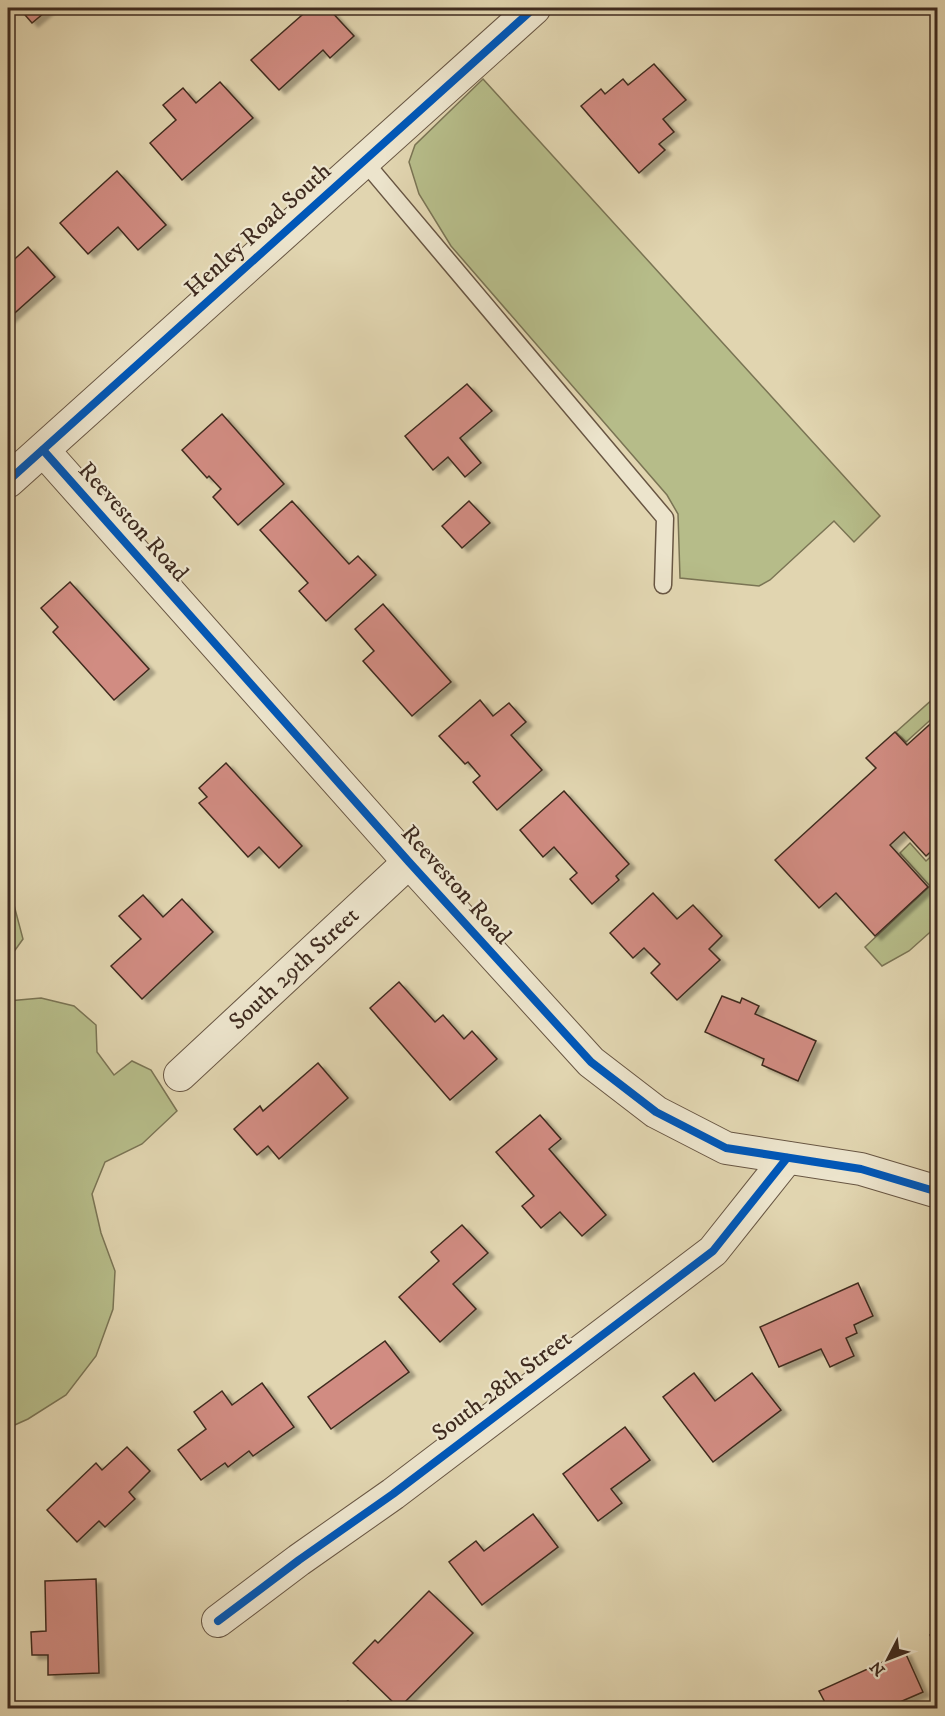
<svg xmlns="http://www.w3.org/2000/svg" width="945" height="1716" font-family="'IM FELL DW Pica',serif">
<style>
.green{fill:#b6bc89;stroke:#7a7454;stroke-width:1.5}
.building{fill:#d18c82;stroke:#3f2b1f;stroke-width:1.5;filter:url(#shadow)}
.lines{fill:none;stroke-linecap:round;stroke-linejoin:round}
.service-casing{stroke:#685643;stroke-width:19}
.minor-casing{stroke:#685643;stroke-width:34}
.tertiary-casing{stroke:#685643;stroke-width:35}
.service{stroke:#ece4cc;stroke-width:16}
.minor{stroke:#ece4cc;stroke-width:32}
.tertiary{stroke:#ece4cc;stroke-width:33}
.cycleway-casing{stroke:#ece4cc;stroke-width:11}
.cycleway{stroke:#0057b8;stroke-width:8}
.labels{text-anchor:middle;dominant-baseline:central;stroke-width:4.5;stroke-linejoin:round;paint-order:stroke}
.street-label{font-size:24px;fill:#3f2b1f;stroke:#ece4cc}
</style>
<defs>
<filter id="shadow"><feDropShadow dx="6" dy="4" stdDeviation="1.5" flood-color="#0004"/></filter>
</defs>
<rect width="100%" height="100%" fill="#e1d5b0"/>
<filter id="stains"><feTurbulence type="fractalNoise" baseFrequency=".00333" numOctaves="4"/><feColorMatrix values="0 0 0 0 .2 0 0 0 0 .09 0 0 0 0 .02 0 0 0 .5 -.17"/></filter>
<radialGradient id="worn" r=".72"><stop offset=".6" stop-color="#630" stop-opacity="0"/><stop offset="1" stop-color="#630" stop-opacity=".3"/></radialGradient>
<g class="green">
<path d="M483,79L880,516L854,542L834,521L770,580L759,586L680,578L678,514L667,495L451,246L419,194L409,162L415,145Z"/>
<path d="M934,698L937,703V714L906,742L896,732Z"/>
<path d="M910,843L926,861L937,851V926L909,951L882,966L865,947L930,886L900,853Z"/>
<path d="M8,896L14,905L23,939L8,960Z"/>
<path d="M41,998L74,1006L96,1025L97,1052L114,1075L132,1061L151,1070L177,1111L142,1144L105,1162L92,1194L101,1233L115,1271L113,1309L96,1356L66,1395L28,1419L8,1428V1001Z"/>
</g>
<g class="building">
<path d="M19,8H50L32,23Z"/>
<path d="M310,8H328L354,36L330,58L323,50L279,90L251,60Z"/>
<path d="M654,64L686,100L663,119L674,132L659,144L665,150L639,173L581,106L601,89L605,94L623,79L628,85Z"/>
<path d="M220,82L253,118L182,180L150,143L176,120L163,105L183,88L196,103Z"/>
<path d="M117,171L166,225L138,250L118,227L88,254L60,223Z"/>
<path d="M28,247L55,277L8,319V265Z"/>
<path d="M467,384L492,411L460,438L481,463L465,477L448,457L433,470L405,436Z"/>
<path d="M222,414L284,484L238,525L213,497L221,489L209,476L207,478L182,450Z"/>
<path d="M292,501L349,564L358,556L376,575L326,621L299,591L308,583L260,530Z"/>
<path d="M469,501L490,523L462,548L442,526Z"/>
<path d="M70,582L149,669L114,700L53,632L58,627L41,608Z"/>
<path d="M383,604L451,682L412,716L363,661L374,651L355,629Z"/>
<path d="M480,700L493,716L509,703L526,722L511,735L542,770L497,810L473,782L480,776L468,762L465,764L439,736Z"/>
<path d="M938,717V845L926,856L904,832L890,845L928,887L875,936L836,893L819,908L775,860L876,768L866,758L895,732L907,745Z"/>
<path d="M226,763L302,846L279,868L259,847L248,857L199,803L207,797L199,788Z"/>
<path d="M564,791L629,864L616,876L619,880L592,904L570,879L577,873L554,847L543,857L520,830Z"/>
<path d="M653,893L677,919L693,905L722,936L709,949L720,960L677,1000L651,973L660,964L644,948L633,958L610,933Z"/>
<path d="M143,895L163,917L182,899L213,932L142,999L111,966L141,939L119,916Z"/>
<path d="M399,982L435,1022L443,1015L464,1039L472,1031L497,1059L450,1100L370,1008Z"/>
<path d="M722,996L740,1003L742,998L759,1006L755,1014L816,1041L798,1081L762,1065L764,1059L705,1032Z"/>
<path d="M318,1063L348,1098L279,1159L268,1146L257,1155L234,1129L260,1106L263,1111Z"/>
<path d="M540,1115L561,1139L549,1149L606,1215L582,1236L560,1212L541,1228L522,1206L534,1196L496,1152Z"/>
<path d="M462,1225L488,1253L453,1284L476,1309L440,1342L399,1297L439,1261L431,1252Z"/>
<path d="M858,1283L873,1316L854,1325L857,1333L846,1338L854,1356L830,1367L821,1349L779,1367L760,1327Z"/>
<path d="M385,1341L409,1372L331,1429L308,1397Z"/>
<path d="M694,1373L715,1401L752,1373L781,1410L713,1462L663,1397Z"/>
<path d="M262,1383L294,1427L253,1456L249,1451L228,1467L225,1463L201,1480L178,1450L206,1429L194,1412L222,1391L232,1405Z"/>
<path d="M625,1427L650,1460L611,1489L622,1503L598,1521L563,1474Z"/>
<path d="M127,1447L150,1471L129,1492L135,1499L105,1527L99,1521L77,1542L47,1510L96,1463L102,1470Z"/>
<path d="M533,1514L558,1547L482,1605L449,1562L476,1541L484,1551Z"/>
<path d="M96,1579L99,1673L48,1675V1655H32L31,1632L46,1631L45,1581Z"/>
<path d="M429,1591L473,1633L399,1708L353,1663L375,1640L378,1643Z"/>
<path d="M938,1632V1654L930,1635Z"/>
<path d="M905,1652L923,1692L886,1708H828L819,1691Z"/>
<path d="M348,1701L352,1708H333Z"/>
</g>
<g class="lines">
<g class="service-casing">
<path id="service" d="M364,161L665,518L663,585"/>
</g>
<g class="minor-casing">
<g id="minor">
<path d="M43,450L409,862L591,1062L656,1112L726,1148L861,1169L938,1192"/>
<path id="s1" d="M180,1075L409,862"/>
<path d="M218,1621L299,1560L393,1494L713,1251L787,1158"/>
</g>
</g>
<g class="tertiary-casing">
<path id="tertiary" d="M8,481L534,8"/>
</g>
<use href="#service" class="service"/>
<use href="#minor" class="minor"/>
<use href="#tertiary" class="tertiary"/>
<g class="cycleway-casing">
<g id="cycleway">
<path d="M43,450L409,862L591,1062L656,1112L726,1148L861,1169L938,1192"/>
<path d="M8,481L534,8"/>
<path d="M218,1621L299,1560L393,1494L713,1251L787,1158"/>
</g>
</g>
<use href="#cycleway" class="cycleway"/>
</g>
<g class="labels">
<g class="street-label">
<text transform="translate(258 230) rotate(-42)">Henley Road South</text>
<text transform="translate(133 522) rotate(48)">Reeveston Road</text>
<text transform="translate(456 885) rotate(48)">Reeveston Road</text>
<text stroke="none"><textPath href="#s1" startOffset="156">South 29th Street</textPath></text>
<text transform="translate(502 1386) rotate(-37)">South 28th Street</text>
</g>
</g>
<rect width="945" height="1716" fill="none" stroke="#e1d5b0" stroke-width="30"/>
<rect x="9" y="9" width="927" height="1698" fill="none" stroke="#3f2b1f" stroke-width="3"/>
<rect x="15" y="15" width="915" height="1686" fill="none" stroke="#3f2b1f" stroke-width="1.5"/>
<g transform="translate(888 1659) rotate(228)" stroke="#ece4cc" stroke-width="4.5" paint-order="stroke">
<path d="M0-4.5L10 22L0 15L-10 22Z" fill="#3f2b1f"/>
<text y="-9" font-size="16" font-weight="bold" text-anchor="middle" fill="#3f2b1f">N</text>
</g>
<rect width="100%" height="100%" filter="url(#stains)"/>
<rect width="100%" height="100%" fill="url(#worn)"/>
</svg>
